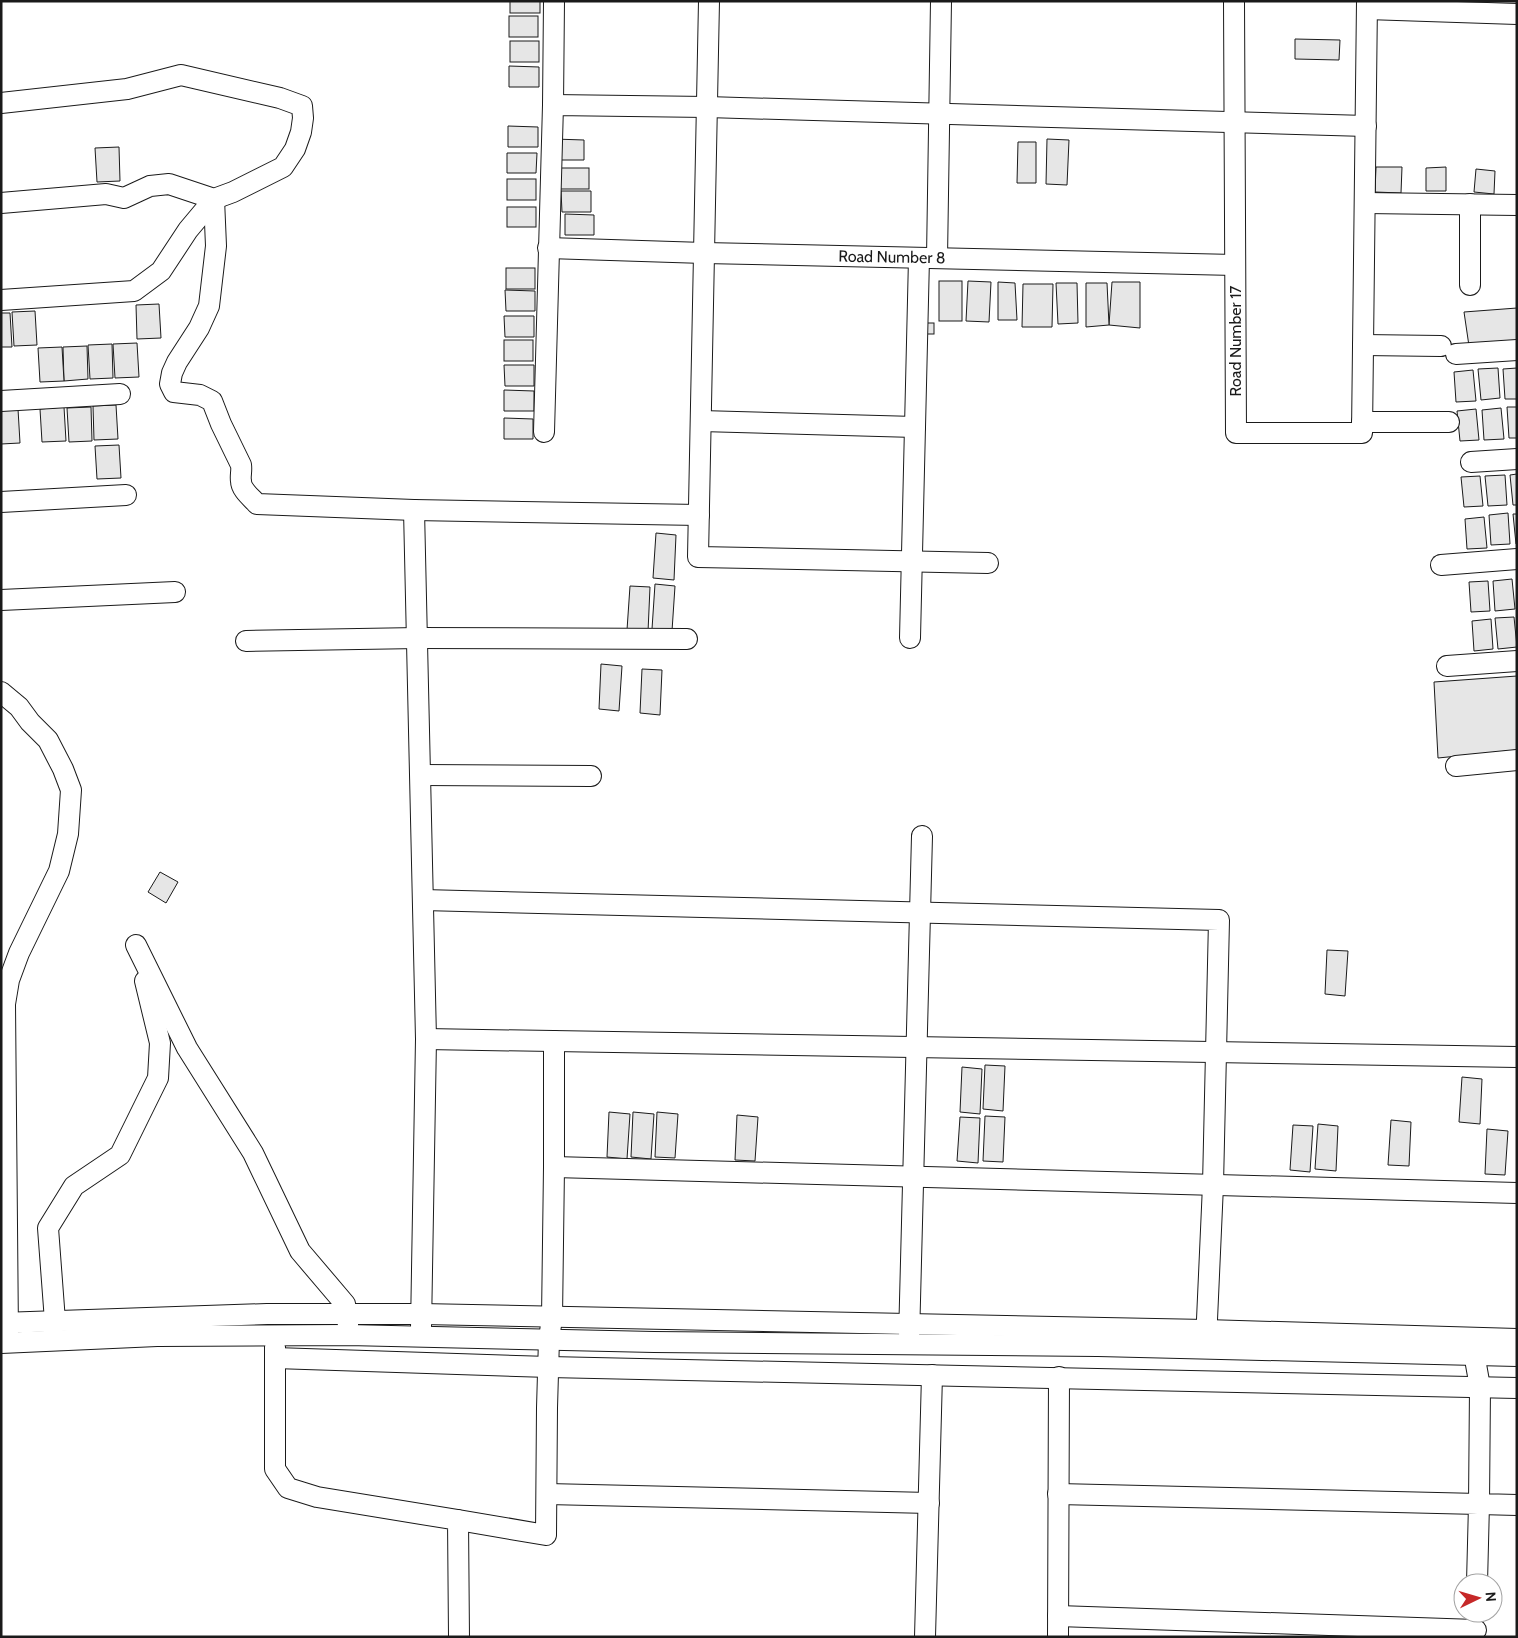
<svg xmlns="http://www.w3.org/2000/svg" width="1518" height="1638" font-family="Cabin,sans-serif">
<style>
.building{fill:#e6e6e6;stroke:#1a1a1a}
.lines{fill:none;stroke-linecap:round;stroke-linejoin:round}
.minor-casing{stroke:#1a1a1a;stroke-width:22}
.minor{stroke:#fff;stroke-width:20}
.labels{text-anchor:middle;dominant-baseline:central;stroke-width:4;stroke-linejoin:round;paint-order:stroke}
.street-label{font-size:16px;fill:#1a1a1a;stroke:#fff}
</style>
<rect width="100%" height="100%" fill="#fff"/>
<g class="building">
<rect x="510" y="1" width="30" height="12"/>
<rect x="509" y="16" width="29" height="21"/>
<path d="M1295,39L1340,40L1339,60L1295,59Z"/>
<rect x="510" y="41" width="29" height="21"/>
<path d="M509,66L539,67V87H509Z"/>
<path d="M508,126L538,127V147H508Z"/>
<path d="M554,139L584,140V160H555Z"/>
<path d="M1047,139L1069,140L1067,185L1046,184Z"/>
<path d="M1018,142H1036V183H1017Z"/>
<path d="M119,147L120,181L97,182L95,148Z"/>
<path d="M507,153H537L536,173H507Z"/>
<path d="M1376,167H1402L1401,193L1375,192Z"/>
<path d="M1446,167V191H1426V168Z"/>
<rect x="559" y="168" width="30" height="21"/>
<path d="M1476,169L1495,171L1494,194L1474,192Z"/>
<rect x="507" y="179" width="29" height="21"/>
<path d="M561,191H591V212H562Z"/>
<rect x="507" y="207" width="29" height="20"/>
<path d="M565,214L594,215V235H565Z"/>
<rect x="506" y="268" width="29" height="21"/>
<rect x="939" y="281" width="23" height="40"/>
<path d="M968,281L991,282L989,322L966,321Z"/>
<path d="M998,282L1015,283L1017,320H998Z"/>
<path d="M1112,282H1140V328L1109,325Z"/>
<path d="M1056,283H1077L1078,323L1058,324Z"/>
<path d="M1086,283H1107L1109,325L1086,327Z"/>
<path d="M1023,284H1053L1052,327H1022Z"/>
<path d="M505,290L535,291V311H506Z"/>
<path d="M159,304L161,338L137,339L136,305Z"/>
<path d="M1517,308V342L1469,346L1464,312Z"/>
<path d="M35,311L37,345L14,346L12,312Z"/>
<path d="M1,313H10L12,347H1Z"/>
<path d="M504,316H534V337H505Z"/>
<rect x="920" y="323" width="14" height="11"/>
<rect x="504" y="340" width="29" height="21"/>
<path d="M137,343L139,377L115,378L113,344Z"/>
<path d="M112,344L113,378L90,379L88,345Z"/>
<path d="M87,346L88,379L64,381L63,347Z"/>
<path d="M62,347L64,381L40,382L38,348Z"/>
<path d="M504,365H534V386H505Z"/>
<path d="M1498,368L1500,398L1481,400L1478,369Z"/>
<path d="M1517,368V399H1505L1503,369Z"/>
<path d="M1473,370L1476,401L1456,402L1454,372Z"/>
<path d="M504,390L534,391V411H504Z"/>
<path d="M116,405L118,439L94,440L93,406Z"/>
<path d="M64,407L66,441L42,442L40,409Z"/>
<path d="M91,407L92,441L69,442L67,408Z"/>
<path d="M1507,407H1517V438H1509Z"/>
<path d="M1501,408L1504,439L1484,440L1482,410Z"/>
<path d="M18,409L20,443L1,444V410Z"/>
<path d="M1476,409L1479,440L1460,441L1457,411Z"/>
<path d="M504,418L533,419V439H504Z"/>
<path d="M119,445L121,478L97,479L95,446Z"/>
<path d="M1517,474V505H1513L1510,475Z"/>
<path d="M1505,475L1507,505L1488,506L1485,476Z"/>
<path d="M1480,476L1483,506L1464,507L1461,477Z"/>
<path d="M1508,513L1510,544L1491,545L1489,515Z"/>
<path d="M1513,514H1517V544H1516Z"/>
<path d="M1484,517L1487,548L1467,549L1465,519Z"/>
<path d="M656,533L676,535L674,580L653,578Z"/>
<path d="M1512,579L1515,609L1495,611L1493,581Z"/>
<path d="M1488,581L1490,611L1471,612L1469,582Z"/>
<path d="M655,584L675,586L672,631L652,629Z"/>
<path d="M630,586L650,587L648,632L627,630Z"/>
<path d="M1514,617L1517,647L1498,649L1495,618Z"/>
<path d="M1491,619L1493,649L1474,651L1472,621Z"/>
<path d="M601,664L622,666L619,711L599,709Z"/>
<path d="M642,669L662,670L660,715L640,713Z"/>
<path d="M1517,676V750L1438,758L1434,682Z"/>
<path d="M160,872L178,882L166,903L148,892Z"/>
<path d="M1327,950L1348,951L1345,996L1325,994Z"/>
<path d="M985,1065L1005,1066L1003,1111L983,1109Z"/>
<path d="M962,1067L982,1069L980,1114L960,1112Z"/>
<path d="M1462,1077L1482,1079L1480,1124L1459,1122Z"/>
<path d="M609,1112L630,1114L627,1159L607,1157Z"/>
<path d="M633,1112L654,1114L651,1159L631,1157Z"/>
<path d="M657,1112L678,1114L675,1158L655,1157Z"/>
<path d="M737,1115L758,1117L755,1161L735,1160Z"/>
<path d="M985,1116L1005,1117L1003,1162L983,1161Z"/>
<path d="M960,1117L980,1118L978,1163L957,1161Z"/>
<path d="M1391,1120L1411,1122L1409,1166L1388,1165Z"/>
<path d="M1318,1124L1338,1126L1336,1171L1315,1169Z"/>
<path d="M1293,1125L1313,1126L1310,1172L1290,1170Z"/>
<path d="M1487,1129L1508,1131L1505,1175L1485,1174Z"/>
</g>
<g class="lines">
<g class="minor-casing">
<g id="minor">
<path d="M709,1L698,557L988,563"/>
<path d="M1234,1L1236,433H1362L1367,1"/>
<path d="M1367,9L1517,14"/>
<path d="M1,103L127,89L181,75L280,98L302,106L303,118L301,132L295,149L283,167L233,192L214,199L169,184L150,186L124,198L106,194L1,203"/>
<path d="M553,105L554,1"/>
<path d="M214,199L216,246L209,306L199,328L177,362L172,373L170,384L174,392L200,395L212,401L221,424L241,465C242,471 240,476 241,481C241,490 252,498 257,504L414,510L699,515"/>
<path d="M1365,203L1517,205"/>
<path d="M1470,204V285"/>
<path d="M548,248L704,253L1235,265"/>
<path d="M937,258L941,1"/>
<path d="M1,300L134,291L161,271L188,230L214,199"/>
<path d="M1363,345L1441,346"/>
<path d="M1456,354L1517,350"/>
<path d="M1,401L120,394"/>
<path d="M701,421L915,427"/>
<path d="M1362,422H1449"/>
<path d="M544,432L553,105L707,107L1366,126"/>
<path d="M1471,462L1517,459"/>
<path d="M1,502L126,495"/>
<path d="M414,510L426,1039L421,1328"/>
<path d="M1441,565L1517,559"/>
<path d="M1,600L175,592"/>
<path d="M910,638L919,258"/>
<path d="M246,641L418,638L687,639"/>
<path d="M1447,666L1517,661"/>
<path d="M1,692L19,707L30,722L48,740L63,769L71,790L68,834L59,871L19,953L9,980L5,1004L8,1336"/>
<path d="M1456,766L1517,760"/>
<path d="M421,775L591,776"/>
<path d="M423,900L1219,920L1213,1185L1206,1342"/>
<path d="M136,945L187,1048L253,1153L300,1251L345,1304L348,1325"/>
<path d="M426,1039L1517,1057"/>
<path d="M554,1167L1517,1193"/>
<path d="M55,1321L48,1228L74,1186L120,1155L158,1078L160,1043L145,981"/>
<path d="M1,1323L267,1314H421L1206,1330L1517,1339"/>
<path d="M909,1339L922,836"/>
<path d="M1472,1342L1480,1387L1479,1504L1517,1505"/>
<path d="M1,1343L157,1336L348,1335L654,1342L1098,1346L1517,1356"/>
<path d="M275,1347V1469L288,1488L317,1497L458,1520L459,1637"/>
<path d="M275,1358L549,1367L1517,1388"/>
<path d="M547,1494L929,1503"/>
<path d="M1058,1494L1479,1504L1477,1583"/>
<path d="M458,1520L546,1535L547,1408L549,1339L552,1318L554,1167V1041"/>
<path d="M1058,1616L1476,1630"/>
<path d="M925,1637L932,1375"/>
<path d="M1058,1637L1059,1377"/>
</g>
</g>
<use href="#minor" class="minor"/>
</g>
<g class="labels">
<g class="street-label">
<text transform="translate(892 257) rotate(1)">Road Number 8</text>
<text transform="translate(1235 341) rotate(-90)">Road Number 17</text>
</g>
</g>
<rect width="1518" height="1638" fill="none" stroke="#1a1a1a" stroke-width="5"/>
<g transform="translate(1478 1598) rotate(85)"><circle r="24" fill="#ffffff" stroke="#a3a3a3"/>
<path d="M0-4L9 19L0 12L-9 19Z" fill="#c62828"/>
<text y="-8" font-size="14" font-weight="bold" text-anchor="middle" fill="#1a1a1a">N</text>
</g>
</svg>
